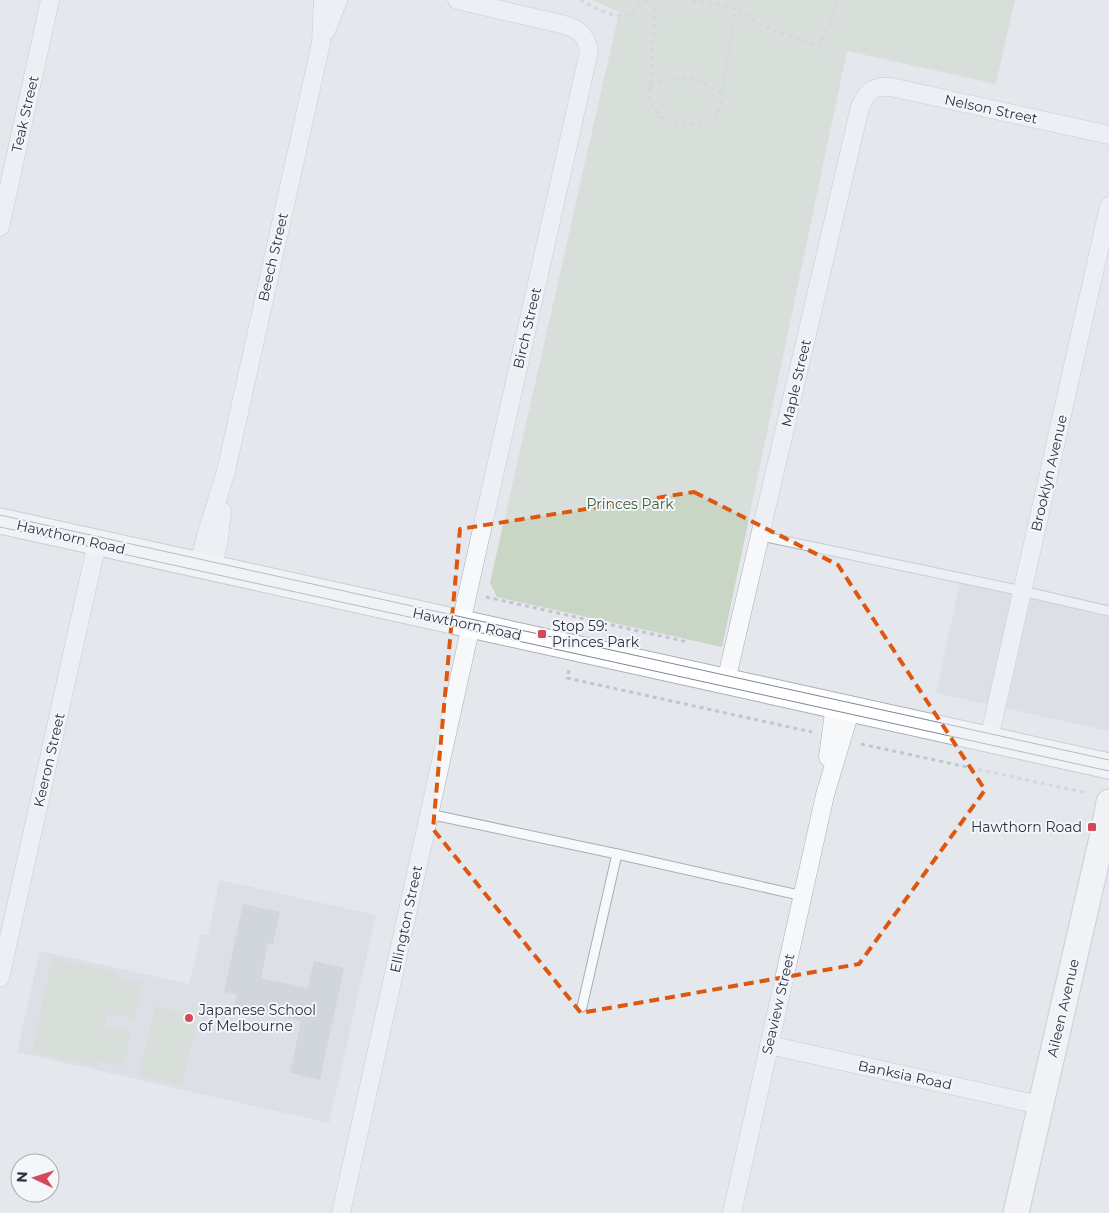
<svg xmlns="http://www.w3.org/2000/svg" width="1109" height="1213" font-family="Montserrat,sans-serif">
<style>
.built{fill:#d2d6de}
.green{fill:#c9d6c5}
.building{fill:#bbc0ca}
.lines{fill:none;stroke-linecap:round;stroke-linejoin:round}
.lane-casing{stroke:#a9aeb7;stroke-width:11}
.street-casing{stroke:#a9aeb7;stroke-width:19}
.secondary-casing{stroke:#a9aeb7;stroke-width:27}
.path{stroke:#c2c5cb;stroke-width:3;stroke-dasharray:4 4;stroke-linecap:butt}
.lane{stroke:#f7f8fa;stroke-width:9}
.street{stroke:#f7f8fa;stroke-width:18}
.secondary{stroke:#fff;stroke-width:25}
.tram{stroke:#7d8696;stroke-width:1}
.marked{fill:none;stroke:#df570f;stroke-width:4;stroke-dasharray:10 6;stroke-linejoin:round}
.poi-dot{fill:#d1495b;stroke:#f4f6f9;stroke-width:2}
.labels{text-anchor:middle;dominant-baseline:central;stroke-width:4;stroke-linejoin:round;paint-order:stroke}
.street-label{font-size:14px;fill:#2b3445;stroke:#f4f6f9}
.park-label{font-size:14px;fill:#3f6138;stroke:#f4f6f9}
.poi-label{font-size:14px;fill:#2b3445;stroke:#f4f6f9;text-anchor:start}
</style>
<rect width="100%" height="100%" fill="#e4e7ec"/>
<g class="built">
<path d="M962,574L1109,606V731L936,693Z"/>
<path d="M220,880L376,915L329,1123L17,1052L40,951L189,984L201,934L208,935Z"/>
</g>
<g class="green">
<path d="M592,0H1015L996,84L847,51L722,647L497,597L490,583L619,12Z"/>
<path d="M52,958L117,972L116,977L142,982L134,1019L108,1013L105,1026L131,1032L124,1067L97,1061L96,1066L32,1052Z"/>
<path d="M155,1006L198,1015L182,1086L139,1076Z"/>
</g>
<path class="building" d="M243,904L280,912L273,944L268,943L261,978L308,988L314,961L344,968L320,1080L290,1073L301,1021L234,1006L237,994L224,992Z"/>
<g class="lines">
<g class="lane-casing">
<g id="lane">
<path d="M761,536L1022,591L1109,611"/>
<path d="M429,814L617,854L803,896"/>
<path d="M582,1007L617,854"/>
</g>
</g>
<g class="street-casing">
<g id="street">
<path d="M457,0L561,24C579,29 585,33 589,51L461,623"/>
<path d="M326,31L338,0"/>
<path d="M0,227L50,0"/>
<path d="M199,565L206,536L226,471L321,43L323,0"/>
<path d="M213,568L219,539L222,511"/>
<path d="M726,681L860,107C867,92 873,85 891,87L1109,135"/>
<path d="M989,739L1109,206"/>
<path d="M828,757L835,705"/>
<path d="M0,978L97,543"/>
<path d="M769,1045L1040,1105"/>
<path d="M341,1213L471,625"/>
<path d="M732,1213L825,795L851,708"/>
</g>
</g>
<g class="secondary-casing">
<g id="secondary">
<path d="M0,521L1109,766"/>
<path d="M1016,1213L1104,829L1109,802"/>
</g>
</g>
<g class="path">
<path d="M580,0C593,6 616,21 629,14C636,9 641,3 649,0"/>
<path d="M656,0L649,100L661,117L682,125L702,123L715,117L721,106L735,8"/>
<path d="M684,0C700,2 718,3 734,8C745,12 754,21 764,26C782,34 801,40 819,47L832,17L836,0"/>
<path d="M650,85L670,79L692,78L723,93"/>
<path d="M486,597L688,642"/>
<path d="M569,670L567,678L812,732"/>
<path d="M861,744L1087,793"/>
</g>
<use href="#lane" class="lane"/>
<use href="#street" class="street"/>
<use href="#secondary" class="secondary"/>
<g class="tram">
<path d="M0,515L1109,760"/>
<path d="M0,527L1109,771"/>
</g>
</g>
<path d="M0 0H1109V1213H0ZM694,492L838,565L985,790L859,964L581,1013L433,829L460,529Z" fill="#e4e7ec" fill-opacity=".55" fill-rule="evenodd"/>
<path class="marked" d="M694,492L838,565L985,790L859,964L581,1013L433,829L460,529Z"/>
<g class="poi-dot">
<rect x="537" y="629" width="10" height="10" rx="2.5"/>
<rect x="1087" y="822" width="10" height="10" rx="2.5"/>
<circle cx="189" cy="1018" r="5"/>
</g>
<g class="labels">
<g class="street-label">
<text transform="translate(991 109) rotate(12)">Nelson Street</text>
<text transform="translate(25 114) rotate(-77)">Teak Street</text>
<text transform="translate(273 257) rotate(-77)">Beech Street</text>
<text transform="translate(527 328) rotate(-77)">Birch Street</text>
<text transform="translate(796 383) rotate(-77)">Maple Street</text>
<text transform="translate(1049 473) rotate(-77)">Brooklyn Avenue</text>
<text transform="translate(71 537) rotate(13)">Hawthorn Road</text>
<text transform="translate(467 624) rotate(12)">Hawthorn Road</text>
<text transform="translate(49 760) rotate(-77)">Keeron Street</text>
<text transform="translate(406 919) rotate(-78)">Ellington Street</text>
<text transform="translate(778 1004) rotate(-77)">Seaview Street</text>
<text transform="translate(1063 1008) rotate(-77)">Aileen Avenue</text>
<text transform="translate(905 1075) rotate(12)">Banksia Road</text>
</g>
<g class="park-label">
<text x="630" y="504">Princes Park</text>
</g>
<g class="poi-label">
<text x="552" y="626">Stop 59:<tspan x="552" dy="16">Princes Park</tspan></text>
<text x="1082" y="827" text-anchor="end">Hawthorn Road</text>
<text x="199" y="1010">Japanese School<tspan x="199" dy="16">of Melbourne</tspan></text>
</g>
</g>
<g transform="translate(35 1178) rotate(274)"><circle r="24" fill="#f4f6f9" stroke="#a4a8b1"/>
<path d="M0-4L9 19L0 12L-9 19Z" fill="#d1495b"/>
<text y="-8" font-size="14" font-weight="bold" text-anchor="middle" fill="#2b3445">N</text>
</g>
</svg>
